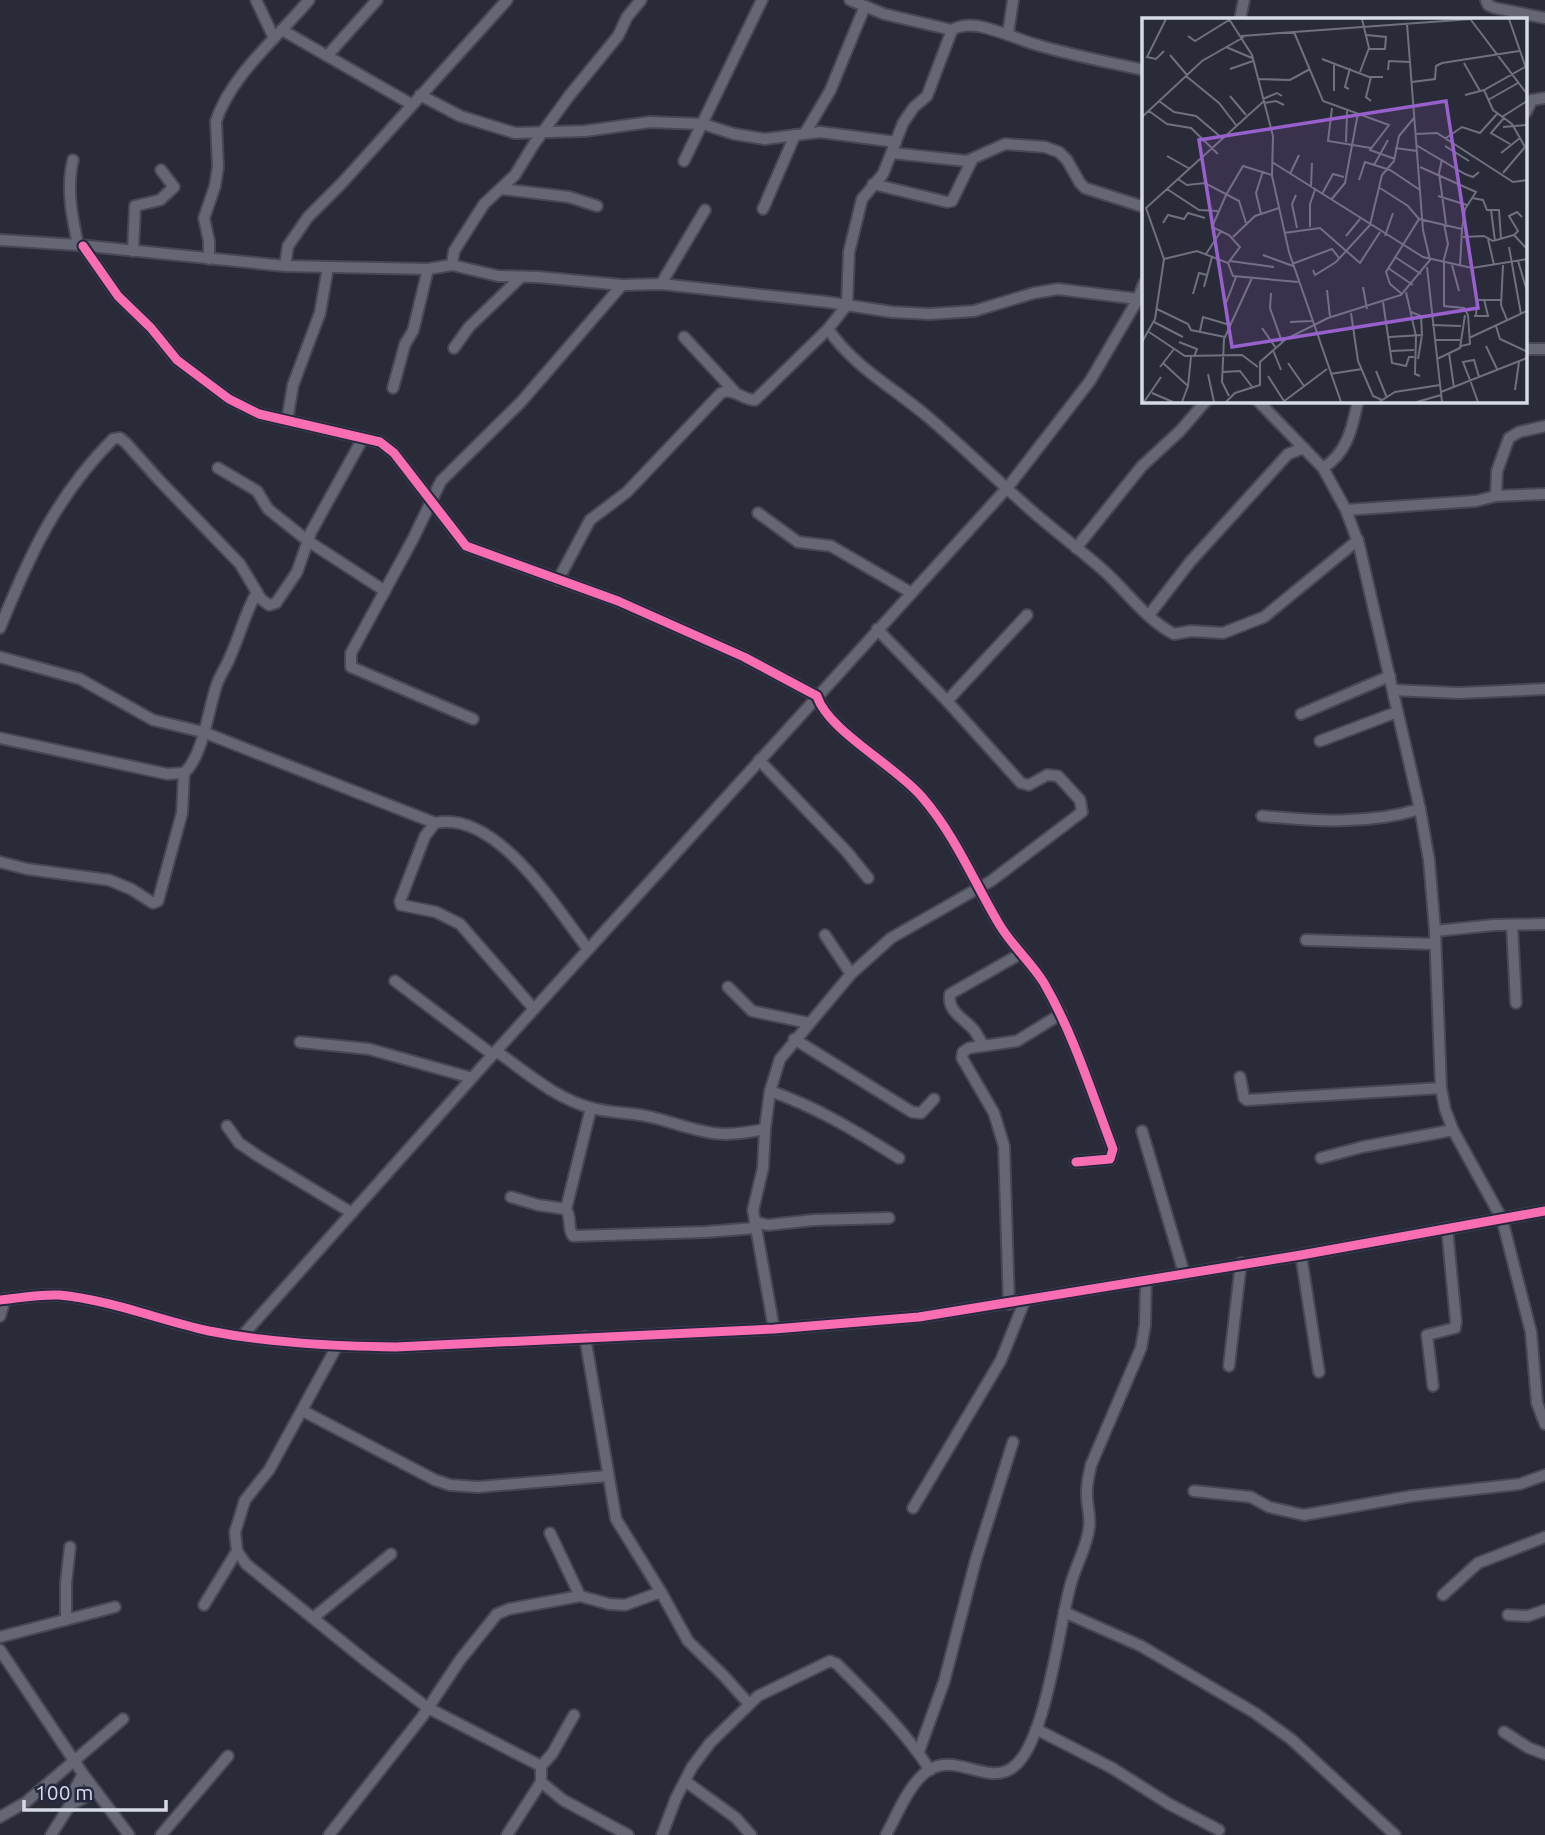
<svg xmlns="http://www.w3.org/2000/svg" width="1545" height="1835" font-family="Ubuntu,sans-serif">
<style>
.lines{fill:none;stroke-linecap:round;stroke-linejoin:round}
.minor-casing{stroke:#474853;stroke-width:14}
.minor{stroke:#666774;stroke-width:10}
.cycleway-casing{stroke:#24273e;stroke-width:13}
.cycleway{stroke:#f96db3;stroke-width:9}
.inset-road{fill:none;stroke:#6f717f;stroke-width:2}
.view{fill:#9760cc;fill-opacity:0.15;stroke:#9760cc;stroke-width:3.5}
.inset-edge{fill:none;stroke:#d7dae9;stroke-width:3.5}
</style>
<rect width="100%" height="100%" fill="#2a2b38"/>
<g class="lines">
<g class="minor-casing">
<g id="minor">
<path d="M256,0L274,38"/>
<path d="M850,0L884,14L952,30"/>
<path d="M1486,0L1488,5L1495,8L1545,18"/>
<path d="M1240,19L1244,0"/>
<path d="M282,30L411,104"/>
<path d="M1008,34L1013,0"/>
<path d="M327,56L377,0"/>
<path d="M1144,70C1107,62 1070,55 1034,44C1015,38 998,30 978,26C969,25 960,25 952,30L927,96L914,107L903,123L883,174L862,199L849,252L847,305L828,329C854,367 894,388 928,417C964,448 997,480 1032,511C1055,531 1079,549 1102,569C1126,590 1145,619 1174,634L1191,631L1223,633L1264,617L1358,540"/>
<path d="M420,95L460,116L515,133L585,131L650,122L703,124L734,134L765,139L820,132L896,142"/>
<path d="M1526,112L1532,100L1545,98"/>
<path d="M805,133L830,91L865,6"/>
<path d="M892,153L967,161L1005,144L1045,147L1059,152L1067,160L1080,183L1085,188L1144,207"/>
<path d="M73,160C66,189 72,216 78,245"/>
<path d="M684,161L762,0"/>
<path d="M873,184L947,202L952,201L972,160"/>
<path d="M501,189L569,197L597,206"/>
<path d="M763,209L795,135"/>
<path d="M0,240L78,245L285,266L428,269L452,265L498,276L538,277L622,285L661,284L827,302L892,312L930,314L974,311L1034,293L1058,289L1138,299L1144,303"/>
<path d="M83,246L118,296L151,328L177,360L229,399L259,414L380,442L394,453L466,546L618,601L744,657L817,696C828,731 896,766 922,797C955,835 974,882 999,924C1012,946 1031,962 1044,983C1074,1035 1092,1094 1113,1149L1110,1159L1076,1162"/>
<path d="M133,251L135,206L160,200L174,187L161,170"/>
<path d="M209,259V241L204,218L215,186L218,167L216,121C231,75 279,36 309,0"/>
<path d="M452,265L454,251L484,204L515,175L534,144L569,96L618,36L627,17L641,0"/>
<path d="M285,266L288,246L308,217L342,183L507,0"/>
<path d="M661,284L705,210"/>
<path d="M684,337L735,392"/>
<path d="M454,348L469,327L521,277"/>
<path d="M1526,349H1545"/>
<path d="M393,388L405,344L413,331L428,269"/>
<path d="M1258,401L1323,468L1346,510L1359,545L1420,809L1429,860L1435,931L1441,1088L1445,1109L1453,1130L1502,1219L1531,1332L1537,1403L1545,1424"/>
<path d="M287,421L293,385L320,313L328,267"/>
<path d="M218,468L257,491L268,509L308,541L385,591"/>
<path d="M1323,468C1348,452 1352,428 1358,401"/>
<path d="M1496,496L1497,471L1509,438L1519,432L1545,426"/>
<path d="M1346,510L1476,501L1496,496L1545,494"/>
<path d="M758,513L798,542L831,546L910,592"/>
<path d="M1076,548L1142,466L1180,431L1206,401"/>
<path d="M558,580L590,520L627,492L721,393C734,387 742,400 755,400L828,329"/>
<path d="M1149,615L1190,562L1288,454L1304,448"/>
<path d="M0,628C29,556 57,495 113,439L120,438L126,443L159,480L240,564L261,599L269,605L276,603L297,572L311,532L363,438"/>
<path d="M0,657L80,679L153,720L203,732L435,823C497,810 555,907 588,949"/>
<path d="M1393,690L1459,693L1545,689"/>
<path d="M947,701L1027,615"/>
<path d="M1301,714L1390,676"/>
<path d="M473,719L351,667V653L413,539L441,481L521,402L622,285"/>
<path d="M0,738L167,774L184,773"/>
<path d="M1320,741L1397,712"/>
<path d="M759,760L847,852L868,878"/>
<path d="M1262,816C1315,821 1368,825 1420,809"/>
<path d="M435,823L425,836L400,901L401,905L436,912L460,924L534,1009"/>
<path d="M0,862L27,869L109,880L131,889L153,903L158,901L182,813L184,773C203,756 208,711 216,687C219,676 226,668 230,657C240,635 245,613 257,592"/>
<path d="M1512,925L1516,1003"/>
<path d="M1435,931L1494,925L1545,924"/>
<path d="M825,935L851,974"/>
<path d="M1306,940L1435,944"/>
<path d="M395,981L493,1055"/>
<path d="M728,987L752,1011L809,1023"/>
<path d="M794,1039L912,1112L921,1113L934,1099"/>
<path d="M300,1042L369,1049L472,1078"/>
<path d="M983,1045C980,1040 977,1034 974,1030C964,1018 947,1012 950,994L1020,954"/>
<path d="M496,1051C526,1072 556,1099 592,1108C613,1114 635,1112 655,1118C703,1131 714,1140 765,1129"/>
<path d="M1240,1077L1244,1098L1247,1100L1441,1088"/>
<path d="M770,1091C817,1107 857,1132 899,1158"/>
<path d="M591,1108L566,1209C572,1218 567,1228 573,1236L705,1232L755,1228"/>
<path d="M227,1126L239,1143L258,1156L352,1213"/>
<path d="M1142,1131L1184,1273"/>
<path d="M1321,1158L1362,1147L1453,1130"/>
<path d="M511,1197L538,1205L566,1209"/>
<path d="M755,1222L768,1225L814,1220L889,1218"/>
<path d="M1301,1255L1319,1372"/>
<path d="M0,1300C19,1298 40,1294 59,1295C111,1300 159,1320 209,1331C270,1343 333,1346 396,1347L774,1329L919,1317L1301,1255L1545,1211"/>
<path d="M1009,1304L1004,1146L994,1113L962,1058L963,1052L969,1048L1017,1041L1061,1014"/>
<path d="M0,1316L5,1299"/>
<path d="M774,1329L753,1210L763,1168L765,1129L770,1091L780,1059L851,974L891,938L991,881L1082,812L1080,800L1058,776L1047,775L1029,785L1021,783L947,701L877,629"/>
<path d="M242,1336L496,1051L1008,487L1090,381L1138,299L1144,283"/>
<path d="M585,1337L616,1519L661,1592L688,1641L723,1675L749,1704"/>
<path d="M337,1346L269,1470L245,1500L235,1532L237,1551L246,1564L366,1661L428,1708L541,1766"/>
<path d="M1229,1366L1241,1263"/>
<path d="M1433,1386L1427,1335L1455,1328L1456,1322L1447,1228"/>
<path d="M303,1411L435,1480L450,1485L478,1487L607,1476"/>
<path d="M1194,1491L1251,1497L1269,1507L1304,1515L1412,1496L1520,1484L1545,1475"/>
<path d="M913,1508L1001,1360L1025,1300"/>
<path d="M550,1533L580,1596"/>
<path d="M1443,1595L1478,1563L1545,1537"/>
<path d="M204,1605L237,1551"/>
<path d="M1064,1612L1141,1646L1255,1713L1291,1739L1395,1835"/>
<path d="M1508,1615L1528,1616L1545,1610"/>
<path d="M313,1618L391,1554"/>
<path d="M66,1620V1583L70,1547"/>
<path d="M0,1637L115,1607"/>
<path d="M0,1650L83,1774L129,1835"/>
<path d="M574,1715L552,1754L541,1766V1782L563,1800L628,1835"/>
<path d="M1036,1729L1112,1768L1169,1804L1219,1830"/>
<path d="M1504,1732L1529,1748L1545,1754"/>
<path d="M919,1751L944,1682L976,1559L1013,1442"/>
<path d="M685,1781L736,1818L751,1835"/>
<path d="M70,1805L95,1792"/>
<path d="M0,1817L26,1802L123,1719"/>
<path d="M51,1835L70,1805L71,1796L83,1774"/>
<path d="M161,1835L228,1756"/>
<path d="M329,1835L422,1717L460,1660L497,1614L509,1609L580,1596L609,1604L625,1605L661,1592"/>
<path d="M507,1835L541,1782"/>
<path d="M662,1835L676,1798L692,1767L710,1743L758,1696L830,1661L837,1664C870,1697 905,1731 930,1770"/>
<path d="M886,1835C897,1815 908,1786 926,1772C954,1750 986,1786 1012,1768C1046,1746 1059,1624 1071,1583C1076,1565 1087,1547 1089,1528C1091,1517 1087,1507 1087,1496C1086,1485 1089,1475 1091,1465L1141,1348L1145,1325L1146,1280"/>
</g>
</g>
<use href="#minor" class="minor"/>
<g class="cycleway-casing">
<g id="cycleway">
<path d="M83,246L118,296L151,328L177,360L229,399L259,414L380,442L394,453L466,546L618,601L744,657L817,696C828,731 896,766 922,797C955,835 974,882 999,924C1012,946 1031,962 1044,983C1074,1035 1092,1094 1113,1149L1110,1159L1076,1162"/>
<path d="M0,1300C19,1298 40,1294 59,1295C111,1300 159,1320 209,1331C270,1343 333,1346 396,1347L774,1329L919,1317L1301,1255L1545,1211"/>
</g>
</g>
<use href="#cycleway" class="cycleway"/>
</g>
<g transform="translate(1142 18)">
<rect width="385" height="385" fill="#2a2b38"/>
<path class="inset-road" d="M87,1L110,37L131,118L130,158L147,234L199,384M367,1L385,53M329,2L385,76M152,14L181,83L247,107L228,132L253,141M225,17L244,19L243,31H227M46,18L53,23L87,2M99,18L330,1M84,29L110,40M22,33L14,41L5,39L24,1M28,37L45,57M180,41L227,59H241M322,45L338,73M88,51L111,43M246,52L247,43L268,44M218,54L227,30L220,1M44,58L77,85L94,107M229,59L224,79L229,83M116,61L148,62L168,51M270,64L293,61L294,48L300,45L377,33M207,71L203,69L208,50M342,72L351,92L370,106L383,129M192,73V45M323,77L342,72L383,49M88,78L104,97M121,81L135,75L140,78M346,82L376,65M17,83L32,94L54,98L80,120M122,85L134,83L142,87M190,90L186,123L229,130M7,93L25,106L49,110L76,136M0,99L60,43L102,19M360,99L385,83M362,100L349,115L368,126M361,109L385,107M273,116L295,115L371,164L385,162M304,120L320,109L338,115L355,96M204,124L205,93M274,127L323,156L331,159L337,154M303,128L327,143M253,130L275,133M359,135L378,120M25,138L48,151M300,141L297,155L304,206M130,144L281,239L330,250L385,241M232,147L246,122M278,149L334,174L323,191L320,211M361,155L383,129M148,156L157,137M36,161L45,167L63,165L97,183L104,205M217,162L223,144L248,152L278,172M169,169L170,145M238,170L266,188L277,201M25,171L57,192L76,193M180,176L191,156L202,159M154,177L150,186L155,210M296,178L325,187M330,180L341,182L345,192H357L359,221M189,182L203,165L216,95M349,192L353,223M119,196L114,175L121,153M21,205L26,197L42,201L46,195L63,200M168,209V186L173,172M142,215L178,210L218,245L238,214M372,217L376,213L367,198L375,194L380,199M204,218L218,201M243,218L251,195M91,219L113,198L137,190M321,219L342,218L351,223L372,217L385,231M346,221L352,247M367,229L379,296M64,236L79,213M121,237L151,248M253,239L279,256M22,241L55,233L86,245L91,258L156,264M88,243L132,249M376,243L385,273M86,245L98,229L87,217L70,209L84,177L101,148L130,157M301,245L306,226L302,206M302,245V288L322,290L326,297L328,326L319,328M150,246L190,231L197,240M310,247L317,273M361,247L359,287L365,302M285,249L300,384M246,250L271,267M171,252L173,257L194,244L228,207L240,157L252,143L257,118L272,100M62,269L70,239M221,269L225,291M185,272L188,299M264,274L274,318L273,356L278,358M129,275L128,290L140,324M51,276L57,255L65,257M260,276L248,266L244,254L277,201L320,211L318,248M241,284L250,345L264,348L267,339H272M84,285L94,259M15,291L46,306L49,312L83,319M209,295L216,343L231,378L240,382M332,298H346L342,281M334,298L335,282H359M12,304L41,319M148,304L170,303M290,307L319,308M354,308L358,321L384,333M120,310L134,330M58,313L61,299L88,307M7,314L43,338L100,337L116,349M247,319L280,317L279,298L269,294M327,320L385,293M293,322H318M0,324L13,301L22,241L4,190L122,83M37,324L55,331L52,339M344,328L355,351M131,332L139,352M248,333L272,332M307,335L312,370M276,341L280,317M295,341L318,330L323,297M21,345L46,368L40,384M146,345L162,368M18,349L32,331M385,352V381M234,353L245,380M81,354L98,353L111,370M66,356L72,384M188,356L220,351M126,358L142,383M328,362L321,344L332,342L337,359M328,362L336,384M46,368L49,339M373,372L377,344M299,374L385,340V303M10,375L31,384M87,378L80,364L82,321L110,260M2,384L19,359M84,384L93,375L118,367V344L144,321L186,300L259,277L288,242L281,212L265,6M141,384L185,351M237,384L253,374L298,367M275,384L299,377"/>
<path class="view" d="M304,83L336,290L90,329L57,122Z"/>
<rect width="385" height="385" class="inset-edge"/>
</g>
<path d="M24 1800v10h142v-10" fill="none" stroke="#d7dae9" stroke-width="3.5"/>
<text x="35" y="1800" font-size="21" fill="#d7dae9" stroke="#24273e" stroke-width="5" paint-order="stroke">100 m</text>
</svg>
